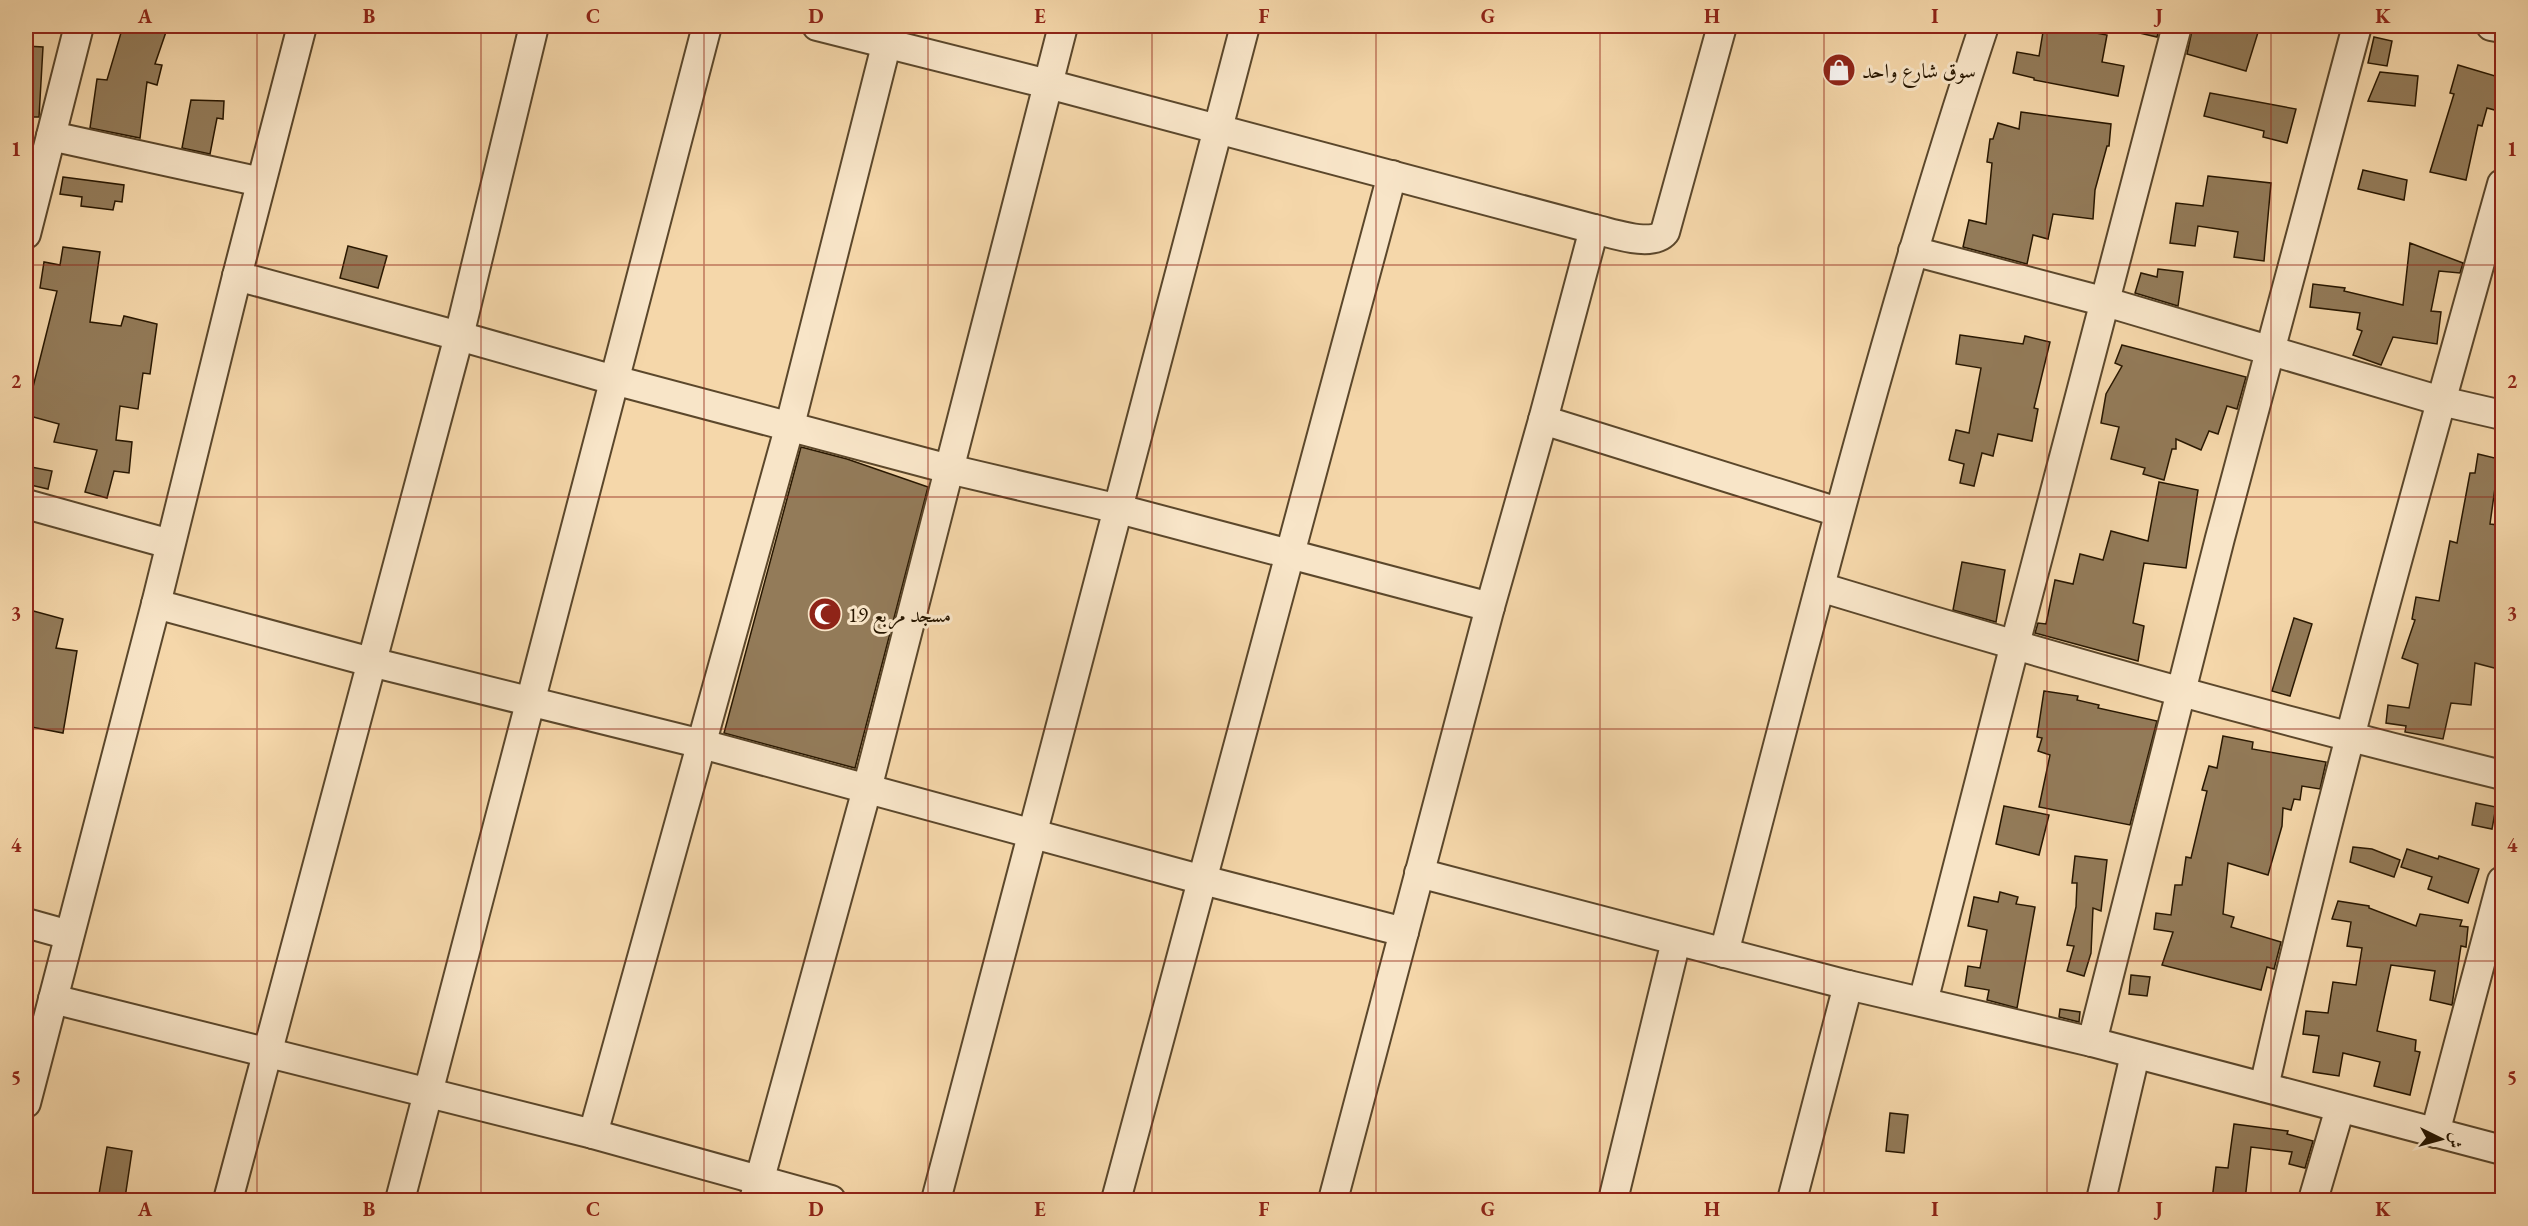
<svg xmlns="http://www.w3.org/2000/svg" width="2528" height="1226" font-family="'EB Garamond',Amiri,serif">
<style>
.building{fill:#937b59;stroke:#281701;stroke-width:1.5}
.lines{fill:none;stroke-linecap:round;stroke-linejoin:round}
.minor-casing{stroke:#5b472b;stroke-width:32}
.minor{stroke:#f8e5c8;stroke-width:28}
.grid{fill:none;stroke:#8f2418;stroke-width:1.5;stroke-opacity:0.55}
.labels{text-anchor:middle;dominant-baseline:central;stroke-width:6;stroke-linejoin:round;paint-order:stroke}
.poi-label{font-size:21px;fill:#281701;stroke:#f8e5c8;text-anchor:start}
.neatline{fill:none;stroke:#8f2418;stroke-width:2}
.grid-label{font-size:20px;text-anchor:middle;font-weight:bold;fill:#8f2418}
</style>
<rect width="100%" height="100%" fill="#f5d7aa"/>
<filter id="stains"><feTurbulence type="fractalNoise" baseFrequency=".00333" numOctaves="4"/><feColorMatrix values="0 0 0 0 .2 0 0 0 0 .09 0 0 0 0 .02 0 0 0 .5 -.17"/></filter>
<radialGradient id="worn" r=".72"><stop offset=".6" stop-color="#630" stop-opacity="0"/><stop offset="1" stop-color="#630" stop-opacity=".3"/></radialGradient>
<g class="building">
<path d="M123,26H155L167,29L155,64L162,65L157,85L147,82L140,138L90,128L97,79L107,80Z"/>
<path d="M2044,26H2058L2107,35L2102,62L2124,66L2118,96L2034,80V78L2013,73L2017,52L2039,56Z"/>
<path d="M2139,26H2160L2157,37L2139,33Z"/>
<path d="M2193,26H2260L2246,71L2187,54Z"/>
<path d="M2374,37L2392,41L2387,66L2368,63Z"/>
<path d="M26,46L43,47L39,117H26Z"/>
<path d="M2458,65L2502,78V112L2487,108L2482,126L2478,125L2466,180L2430,172L2454,94L2450,93Z"/>
<path d="M2380,72L2418,76L2415,106L2368,101Z"/>
<path d="M2210,93L2296,109L2287,143L2263,137L2264,131L2204,116Z"/>
<path d="M191,100L224,101L223,119L217,118L210,154L182,148Z"/>
<path d="M2021,112L2111,124L2109,146H2107L2095,190L2093,219L2053,214L2048,239L2033,235L2027,264L1963,247L1969,220L1986,224L1992,163L1987,162L1990,139H1993L1998,123L2019,129Z"/>
<path d="M2363,170L2407,180L2404,200L2358,189Z"/>
<path d="M2208,176L2271,183L2264,261L2234,257L2238,232L2198,226L2195,246L2170,243L2176,203L2203,206Z"/>
<path d="M63,177L124,185L122,202L115,201L113,210L81,206L82,197L60,194Z"/>
<path d="M2410,243L2463,263L2460,273L2439,271L2431,311L2441,312L2437,344L2393,337L2381,365L2353,355L2362,331L2357,329L2360,313L2310,307L2313,284L2345,288L2344,291L2403,305Z"/>
<path d="M348,246L387,256L378,288L340,278Z"/>
<path d="M63,247L100,252L90,322L121,326L124,316L157,324L150,374L143,373L138,409L120,406L116,440L132,442L129,473L114,471L107,498L85,492L97,450L54,442L59,424L26,415L57,291L40,288L44,262L60,265Z"/>
<path d="M2158,269L2183,272L2178,306L2135,293L2141,273L2157,277Z"/>
<path d="M1960,335L2023,344L2025,336L2050,342L2034,408L2038,409L2032,441L1998,434L1993,456L1982,453L1974,486L1960,483L1964,464L1949,460L1956,430L1969,433L1981,368L1956,364Z"/>
<path d="M2122,345L2246,377L2237,409L2227,406L2218,434L2209,431L2201,450L2176,439V449H2172L2164,480L2143,474L2145,468L2111,459L2119,427L2101,423L2106,394L2122,366L2115,363Z"/>
<path d="M801,447L847,459L928,487L855,768L724,733Z"/>
<path d="M2478,454L2499,459L2490,524L2498,525L2497,532L2502,533V670L2475,663L2471,705L2451,703L2443,739L2405,732L2406,726L2386,723L2388,705L2409,708L2418,664L2402,658L2415,620L2412,619L2416,597L2439,601L2450,541L2457,543L2470,473H2475Z"/>
<path d="M26,466L52,471L48,489L26,484Z"/>
<path d="M2159,482L2198,490L2186,568L2144,563L2133,623L2144,626L2138,661L2035,633L2038,623L2046,624L2055,580L2073,584L2080,554L2103,560L2111,531L2148,541Z"/>
<path d="M1962,562L2005,570L1996,622L1953,610Z"/>
<path d="M26,609L63,619L56,648L77,651L63,733L26,726Z"/>
<path d="M2294,618L2312,624L2290,696L2272,691Z"/>
<path d="M2044,691L2078,696L2077,700L2099,705L2098,708L2157,721L2130,825L2039,807L2050,755L2038,751L2042,738L2037,737Z"/>
<path d="M2223,736L2253,742L2252,749L2326,762L2320,789L2302,786L2300,800L2294,799L2291,810L2283,808L2282,826L2268,875L2228,863L2223,914L2234,917L2231,927L2281,942L2274,969L2267,967L2261,990L2162,965L2173,932L2154,929L2156,913L2171,915L2175,885H2182L2186,857L2191,858L2207,791L2202,790L2209,766L2217,768Z"/>
<path d="M2476,803L2496,807L2492,829L2472,825Z"/>
<path d="M2004,806L2049,815L2039,855L1996,844Z"/>
<path d="M2353,847L2372,849L2400,860L2394,877L2350,862Z"/>
<path d="M2407,849L2438,859L2439,856L2479,869L2468,903L2428,889L2432,877L2401,867Z"/>
<path d="M2075,856L2107,860L2101,911L2093,908L2091,953L2084,976L2067,971L2074,946L2067,945L2076,907L2077,883H2072Z"/>
<path d="M2000,892L2018,897L2016,904L2035,907L2017,1008L1987,1000L1989,990L1965,986L1968,966L1980,968L1987,930L1968,926L1974,897L1998,902Z"/>
<path d="M2338,901L2369,906V908L2416,926L2420,914L2462,920L2460,926L2468,927L2466,947L2461,946L2452,1005L2430,1000L2435,971L2391,965L2377,1031L2416,1040L2415,1051L2420,1052L2410,1095L2374,1086L2380,1062L2343,1053L2339,1076L2313,1072L2319,1036L2303,1034L2306,1011L2328,1013L2333,982L2356,985L2362,948L2347,946L2351,922L2332,919Z"/>
<path d="M2131,975L2150,977L2147,996L2129,994Z"/>
<path d="M2060,1009L2080,1012L2079,1022L2059,1017Z"/>
<path d="M1890,1113L1908,1115L1904,1153L1886,1151Z"/>
<path d="M2234,1124L2288,1131L2287,1134L2313,1141L2305,1168L2289,1164L2292,1152L2251,1147L2245,1200H2212L2216,1167L2228,1168Z"/>
<path d="M107,1147L132,1151L125,1198L99,1194Z"/>
</g>
<g class="lines">
<g class="minor-casing">
<g id="minor">
<path d="M817,26L1048,84L1594,229C1612,233 1652,248 1665,232L1722,26"/>
<path d="M2491,26L2502,28"/>
<path d="M51,136L261,182"/>
<path d="M26,234L79,26"/>
<path d="M1913,251L2106,302L2441,401L2502,415"/>
<path d="M237,276L459,336L614,380L949,469L1119,509L1490,607"/>
<path d="M1543,420L1838,512"/>
<path d="M26,504L170,544"/>
<path d="M1820,587C2046,656 2273,719 2502,775"/>
<path d="M156,604L371,662L702,744L1203,880L1404,932"/>
<path d="M1419,873L1848,985L2092,1042L2502,1150"/>
<path d="M26,923L69,935"/>
<path d="M1724,953C1805,642 1883,331 1984,26"/>
<path d="M53,999L593,1134L831,1200"/>
<path d="M1923,1002C2005,676 2093,351 2177,26"/>
<path d="M2092,1042L2220,538L2357,26"/>
<path d="M2264,1087C2333,783 2418,483 2502,184"/>
<path d="M26,1103L156,604L237,276L302,26"/>
<path d="M2435,1133L2502,881"/>
<path d="M593,1134L790,425L891,26"/>
<path d="M228,1200L459,336L534,26"/>
<path d="M400,1200L707,26"/>
<path d="M754,1200L867,789L1063,26"/>
<path d="M936,1200L1245,26"/>
<path d="M1116,1200L1392,175"/>
<path d="M1333,1200L1490,607L1543,420L1594,229"/>
<path d="M1613,1200L1676,941"/>
<path d="M1792,1200L1848,985"/>
<path d="M2101,1200L2135,1055"/>
<path d="M2313,1200L2340,1108"/>
</g>
</g>
<use href="#minor" class="minor"/>
</g>
<path class="grid" d="M257,26V1200M481,26V1200M704,26V1200M928,26V1200M1152,26V1200M1376,26V1200M1600,26V1200M1824,26V1200M2047,26V1200M2271,26V1200M26,265H2502M26,497H2502M26,729H2502M26,961H2502"/>
<defs>
<g id="shop-disc" transform="scale(1.725)"><circle r="9.5" fill="#8f2418" stroke="#f8e5c8"/><path d="M-5-2.5h2.3a2.7 3.5 0 0 1 5.4 0H5L5.5 6h-11ZM-1.5-2.5h3a1.5 2.3 0 0 0-3 0Z" fill="#fff"/></g>
<g id="mosque-disc" transform="scale(1.725)"><circle r="9.5" fill="#8f2418" stroke="#f8e5c8"/><path d="M3.5-4.9A6 6 0 1 0 3.5 4.9A5 5 0 1 1 3.5-4.9Z" fill="#fff"/></g>
</defs>
<g fill-rule="evenodd">
<use href="#shop-disc" x="1839" y="70"/>
<use href="#mosque-disc" x="825" y="614"/>
</g>
<g class="labels">
<g class="poi-label">
<text x="1862" y="70">سوق شارع واحد</text>
<text x="848" y="614">مسجد مربع 19</text>
</g>
</g>
<rect width="2528" height="1226" fill="none" stroke="#f5d7aa" stroke-width="66"/>
<g transform="translate(2441 1139) rotate(95)" stroke="#f8e5c8" stroke-width="4.5" paint-order="stroke">
<path d="M0-4.5L10 22L0 15L-10 22Z" fill="#281701"/>
<text y="-9" font-size="16" font-weight="bold" text-anchor="middle" fill="#281701">ش</text>
</g>
<rect x="33" y="33" width="2462" height="1160" class="neatline"/>
<g class="grid-label">
<text x="145" y="23">A</text>
<text x="369" y="23">B</text>
<text x="593" y="23">C</text>
<text x="816" y="23">D</text>
<text x="1040" y="23">E</text>
<text x="1264" y="23">F</text>
<text x="1488" y="23">G</text>
<text x="1712" y="23">H</text>
<text x="1935" y="23">I</text>
<text x="2159" y="23">J</text>
<text x="2383" y="23">K</text>
<text x="16" y="156">1</text>
<text x="2512" y="156">1</text>
<text x="16" y="388">2</text>
<text x="2512" y="388">2</text>
<text x="16" y="620">3</text>
<text x="2512" y="620">3</text>
<text x="16" y="852">4</text>
<text x="2512" y="852">4</text>
<text x="16" y="1084">5</text>
<text x="2512" y="1084">5</text>
<text x="145" y="1216">A</text>
<text x="369" y="1216">B</text>
<text x="593" y="1216">C</text>
<text x="816" y="1216">D</text>
<text x="1040" y="1216">E</text>
<text x="1264" y="1216">F</text>
<text x="1488" y="1216">G</text>
<text x="1712" y="1216">H</text>
<text x="1935" y="1216">I</text>
<text x="2159" y="1216">J</text>
<text x="2383" y="1216">K</text>
</g>
<rect width="100%" height="100%" filter="url(#stains)"/>
<rect width="100%" height="100%" fill="url(#worn)"/>
</svg>
